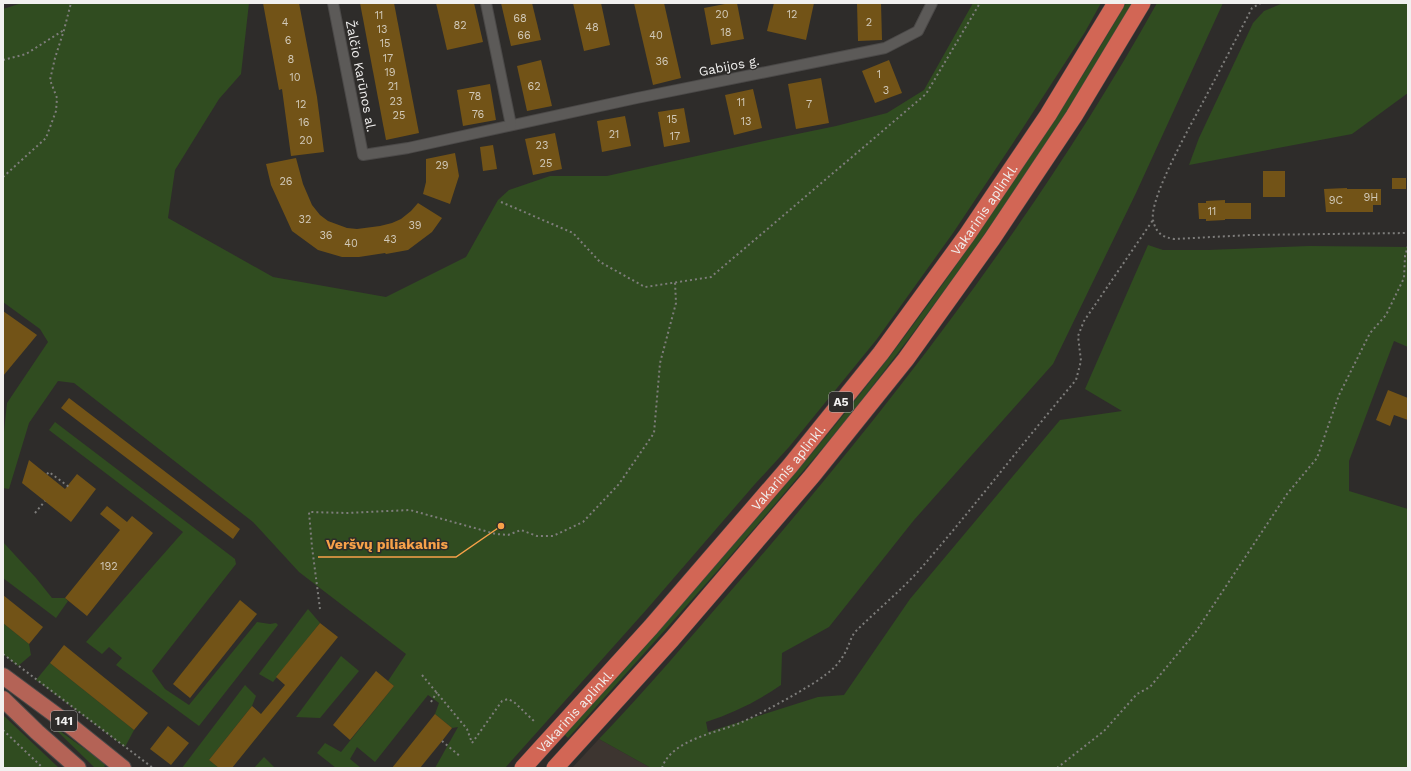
<svg xmlns="http://www.w3.org/2000/svg" width="1411" height="771" font-family="'Work Sans',sans-serif">
<style>
.built{fill:#3d3530}
.green{fill:#304c20}
.building{fill:#725317}
.lines{fill:none;stroke-linecap:round;stroke-linejoin:round}
.minor-casing{stroke:#4b4948;stroke-width:12}
.primary-casing{stroke:#4b4948;stroke-width:18}
.trunk-casing{stroke:#4b4948;stroke-width:18}
.path{stroke:#7e7d7b;stroke-width:2;stroke-dasharray:2 3;stroke-linecap:butt}
.minor{stroke:#5c5a58;stroke-width:10}
.primary{stroke:#b46356;stroke-width:16}
.trunk{stroke:#d26655;stroke-width:17}
.labels{text-anchor:middle;dominant-baseline:central;stroke-width:3;stroke-linejoin:round;paint-order:stroke}
.number-label{font-size:11px;fill:#d1c9b9}
.shield{fill:#2e2c2a;stroke:#b6b5b4;stroke-width:1}
.shield-label{font-size:12px;font-weight:bold;fill:#f1f0ef}
.street-label{font-size:13px;fill:#f1f0ef;stroke:#2e2c2a}
.leader{fill:none;stroke:#f7a149;stroke-width:1.5}
.callout-dot{fill:#f7a149;stroke:#2e2c2a;stroke-width:1.5}
.callout-label{font-size:14px;text-anchor:middle;font-weight:bold;fill:#f7a149;stroke:#2e2c2a;stroke-width:3;stroke-linejoin:round;paint-order:stroke}
</style>
<rect width="100%" height="100%" fill="#2e2c2a"/>
<path class="built" d="M599,739L651,768H572Z"/>
<g class="green">
<path d="M22,3H249L241,74L219,99L175,170L168,218L273,277L386,297L466,257L498,200L509,190L550,176H607L773,139L836,126L887,113L924,90L973,3H1101L1085,32L1013,143L953,233L877,339L789,447L755,484L647,609L505,768H435L458,727L452,728L435,714L439,703L428,695L375,762L357,747L350,759L361,768H336L317,753L325,743L341,752L394,686L388,681L406,654L299,572L253,522L74,383L58,381L29,423L9,489L3,488V441L7,403L48,342L40,329L3,302V9Z"/>
<path d="M1126,3H1132C1050,147 953,284 850,415C830,440 808,465 787,490C716,574 642,656 568,738L564,734C640,652 714,569 786,484C806,460 826,437 845,413C902,343 954,270 1004,195C1047,132 1088,69 1126,3Z"/>
<path d="M1157,3H1223L1136,193L1053,364L914,520L829,627L782,653L781,685C758,701 733,713 706,722L708,732L818,697L844,695L910,599L1060,420L1122,411L1085,389L1148,245L1163,250H1208L1309,246L1408,247V347L1394,341L1349,461V491L1408,509V768H651L599,739C646,690 690,638 735,586C892,405 1040,213 1157,3Z"/>
<path d="M1283,3H1408V93L1352,134L1189,165L1199,138L1253,23L1264,11Z"/>
<path d="M55,422L235,559L236,564L152,671L165,689L189,705L257,622L270,624L276,623L278,625L199,726L116,665L122,658L109,647L102,654L86,642L183,532L49,430Z"/>
<path d="M3,542L36,578L52,598H65L68,601L56,618L3,578Z"/>
<path d="M308,609L320,623L273,682L259,674Z"/>
<path d="M3,623L29,644L31,655L18,666L3,654Z"/>
<path d="M341,656L359,671L320,718L296,717Z"/>
<path d="M50,663L134,730L125,747L36,680Z"/>
<path d="M245,685L256,696L252,706L209,760L219,768H182Z"/>
<path d="M3,715L59,768H3Z"/>
<path d="M50,724L103,762L105,766L103,768L94,767Z"/>
<path d="M264,757L275,768H254Z"/>
</g>
<g class="building">
<path d="M263,3H299L317,97L324,152L291,156L282,89L279,90Z"/>
<path d="M360,3H394L419,133L386,140Z"/>
<path d="M436,3H474L483,42L447,50Z"/>
<path d="M501,3H532L541,40L511,46Z"/>
<path d="M573,3H601L610,45L584,51Z"/>
<path d="M634,3H664L681,78L653,85Z"/>
<path d="M730,3H737L744,39L711,45L704,8Z"/>
<path d="M774,3H814L806,40L767,31Z"/>
<path d="M857,3H881L882,40L858,41Z"/>
<path d="M541,60L552,106L527,111L517,66Z"/>
<path d="M889,60L902,93L875,103L862,71Z"/>
<path d="M821,78L829,123L796,129L788,84Z"/>
<path d="M490,84L496,120L463,126L457,90Z"/>
<path d="M753,89L762,128L734,135L725,95Z"/>
<path d="M684,108L690,142L664,147L658,112Z"/>
<path d="M625,116L631,146L602,152L597,121Z"/>
<path d="M555,133L562,169L533,175L525,139Z"/>
<path d="M493,145L497,169L483,171L480,147Z"/>
<path d="M455,153L459,176L450,204L423,194L426,182V159Z"/>
<path d="M296,158L303,184L312,205L320,215L328,221L347,228L357,229L380,226L392,223L401,219L411,211L418,203L442,218L432,232L408,250L386,254L385,253L359,257H342L318,250L292,231L271,185L266,164Z"/>
<rect x="1263" y="171" width="22" height="26"/>
<rect x="1392" y="178" width="14" height="11"/>
<path d="M1347,188V189H1381V205H1373V212H1326L1324,189Z"/>
<path d="M1225,200V203H1251V219H1225V220L1206,221V219H1199L1198,203H1206V201Z"/>
<path d="M3,311L37,335L3,376Z"/>
<path d="M1388,390L1408,398V420L1394,415L1390,426L1376,420Z"/>
<path d="M69,398L240,529L233,539L61,408Z"/>
<path d="M29,460L65,489L77,474L96,489L71,522L22,483Z"/>
<path d="M107,506L127,522L132,516L153,533L87,616L65,598L120,530L100,514Z"/>
<path d="M3,595L43,627L29,644L3,623Z"/>
<path d="M240,600L257,614L190,698L173,684Z"/>
<path d="M320,623L338,637L232,768H219L209,760L252,706L261,714L285,685L276,677Z"/>
<path d="M64,645L148,713L134,730L50,663Z"/>
<path d="M376,671L394,686L350,740L333,725Z"/>
<path d="M435,714L452,728L442,741L420,768H392Z"/>
<path d="M168,726L189,743L171,765L150,749Z"/>
</g>
<g class="lines">
<g class="minor-casing">
<g id="minor">
<path d="M333,3L363,155L408,148L637,98L885,48L918,31L932,3"/>
<path d="M486,3L511,125"/>
</g>
</g>
<g class="primary-casing">
<g id="primary">
<path d="M3,676L72,727L123,768"/>
<path d="M3,699L37,732L78,768"/>
</g>
</g>
<g class="trunk-casing">
<g id="trunk">
<path id="s1" d="M523,768L651,627L790,466L881,353L967,235L1048,115L1116,3"/>
<path d="M555,768L672,639L812,476L906,359L992,239L1074,116L1142,3"/>
</g>
</g>
<g class="path">
<path d="M1261,3L1252,8C1236,39 1220,70 1204,100C1192,123 1149,198 1153,220C1156,233 1162,237 1174,239L1250,235L1408,233"/>
<path d="M3,60L26,54L64,30"/>
<path d="M3,177L46,138L56,111L57,98L50,80L55,58L64,30L71,3"/>
<path d="M501,202L573,233L600,262L645,287L711,277L926,94L980,3"/>
<path d="M47,474L49,472L69,487"/>
<path d="M35,513L45,501"/>
<path d="M320,609L312,547L309,512L346,513L410,510L496,534L508,535L521,530L537,536H553L583,522L619,484L654,433L660,363L676,303L675,282"/>
<path d="M3,654L153,768"/>
<path d="M422,675L467,729L472,743"/>
<path d="M431,702L437,692"/>
<path d="M3,730L43,768"/>
<path d="M442,741L461,757"/>
<path d="M472,743L502,701L508,699L514,702L536,723"/>
<path d="M662,768C671,740 716,733 740,723C766,711 793,696 817,681C831,671 838,666 846,651C849,645 851,637 855,632C877,610 902,590 922,567C975,506 1024,441 1076,380L1081,361L1078,336L1084,321L1153,220"/>
<path d="M1057,768L1104,731L1137,694L1150,687L1195,633L1287,494L1317,458L1339,395L1370,333L1386,315L1404,278L1405,256L1408,246"/>
</g>
<use href="#minor" class="minor"/>
<use href="#primary" class="primary"/>
<use href="#trunk" class="trunk"/>
</g>
<g class="labels">
<g class="number-label">
<text x="722" y="14">20</text>
<text x="792" y="14">12</text>
<text x="379" y="15">11</text>
<text x="520" y="18">68</text>
<text x="285" y="22">4</text>
<text x="869" y="22">2</text>
<text x="460" y="25">82</text>
<text x="592" y="27">48</text>
<text x="382" y="29">13</text>
<text x="726" y="32">18</text>
<text x="524" y="35">66</text>
<text x="656" y="35">40</text>
<text x="288" y="40">6</text>
<text x="385" y="43">15</text>
<text x="388" y="58">17</text>
<text x="291" y="59">8</text>
<text x="662" y="61">36</text>
<text x="390" y="72">19</text>
<text x="879" y="74">1</text>
<text x="295" y="77">10</text>
<text x="393" y="86">21</text>
<text x="534" y="86">62</text>
<text x="886" y="90">3</text>
<text x="475" y="96">78</text>
<text x="396" y="101">23</text>
<text x="741" y="102">11</text>
<text x="301" y="104">12</text>
<text x="809" y="104">7</text>
<text x="478" y="114">76</text>
<text x="399" y="115">25</text>
<text x="672" y="119">15</text>
<text x="746" y="121">13</text>
<text x="304" y="122">16</text>
<text x="614" y="134">21</text>
<text x="675" y="136">17</text>
<text x="306" y="140">20</text>
<text x="542" y="145">23</text>
<text x="546" y="163">25</text>
<text x="442" y="165">29</text>
<text x="286" y="181">26</text>
<text x="1371" y="197">9H</text>
<text x="1336" y="200">9C</text>
<text x="1212" y="211">11</text>
<text x="305" y="219">32</text>
<text x="415" y="225">39</text>
<text x="326" y="235">36</text>
<text x="390" y="239">43</text>
<text x="351" y="243">40</text>
<text x="109" y="566">192</text>
</g>
<g class="shield">
<rect x="829" y="392" width="24" height="20" rx="3"/>
<rect x="51" y="711" width="26" height="20" rx="3"/>
</g>
<g class="shield-label">
<text x="841" y="402">A5</text>
<text x="64" y="721">141</text>
</g>
<g class="street-label">
<text transform="translate(729 66) rotate(-11)">Gabijos g.</text>
<text transform="translate(361 76) rotate(79)">Žalčio Karūnos al.</text>
<text stroke="none"><textPath href="#s1" startOffset="725">Vakarinis aplinkl.</textPath></text>
<text stroke="none"><textPath href="#s1" startOffset="401">Vakarinis aplinkl.</textPath></text>
<text stroke="none"><textPath href="#s1" startOffset="77">Vakarinis aplinkl.</textPath></text>
</g>
</g>
<path class="leader" d="M501 526L456 557H318"/>
<circle class="callout-dot" cx="501" cy="526" r="4"/>
<g class="callout-label">
<text x="387" y="549">Veršvų piliakalnis</text>
</g>
<rect width="1411" height="771" fill="none" stroke="#f1f0ef" stroke-width="8"/>
</svg>
